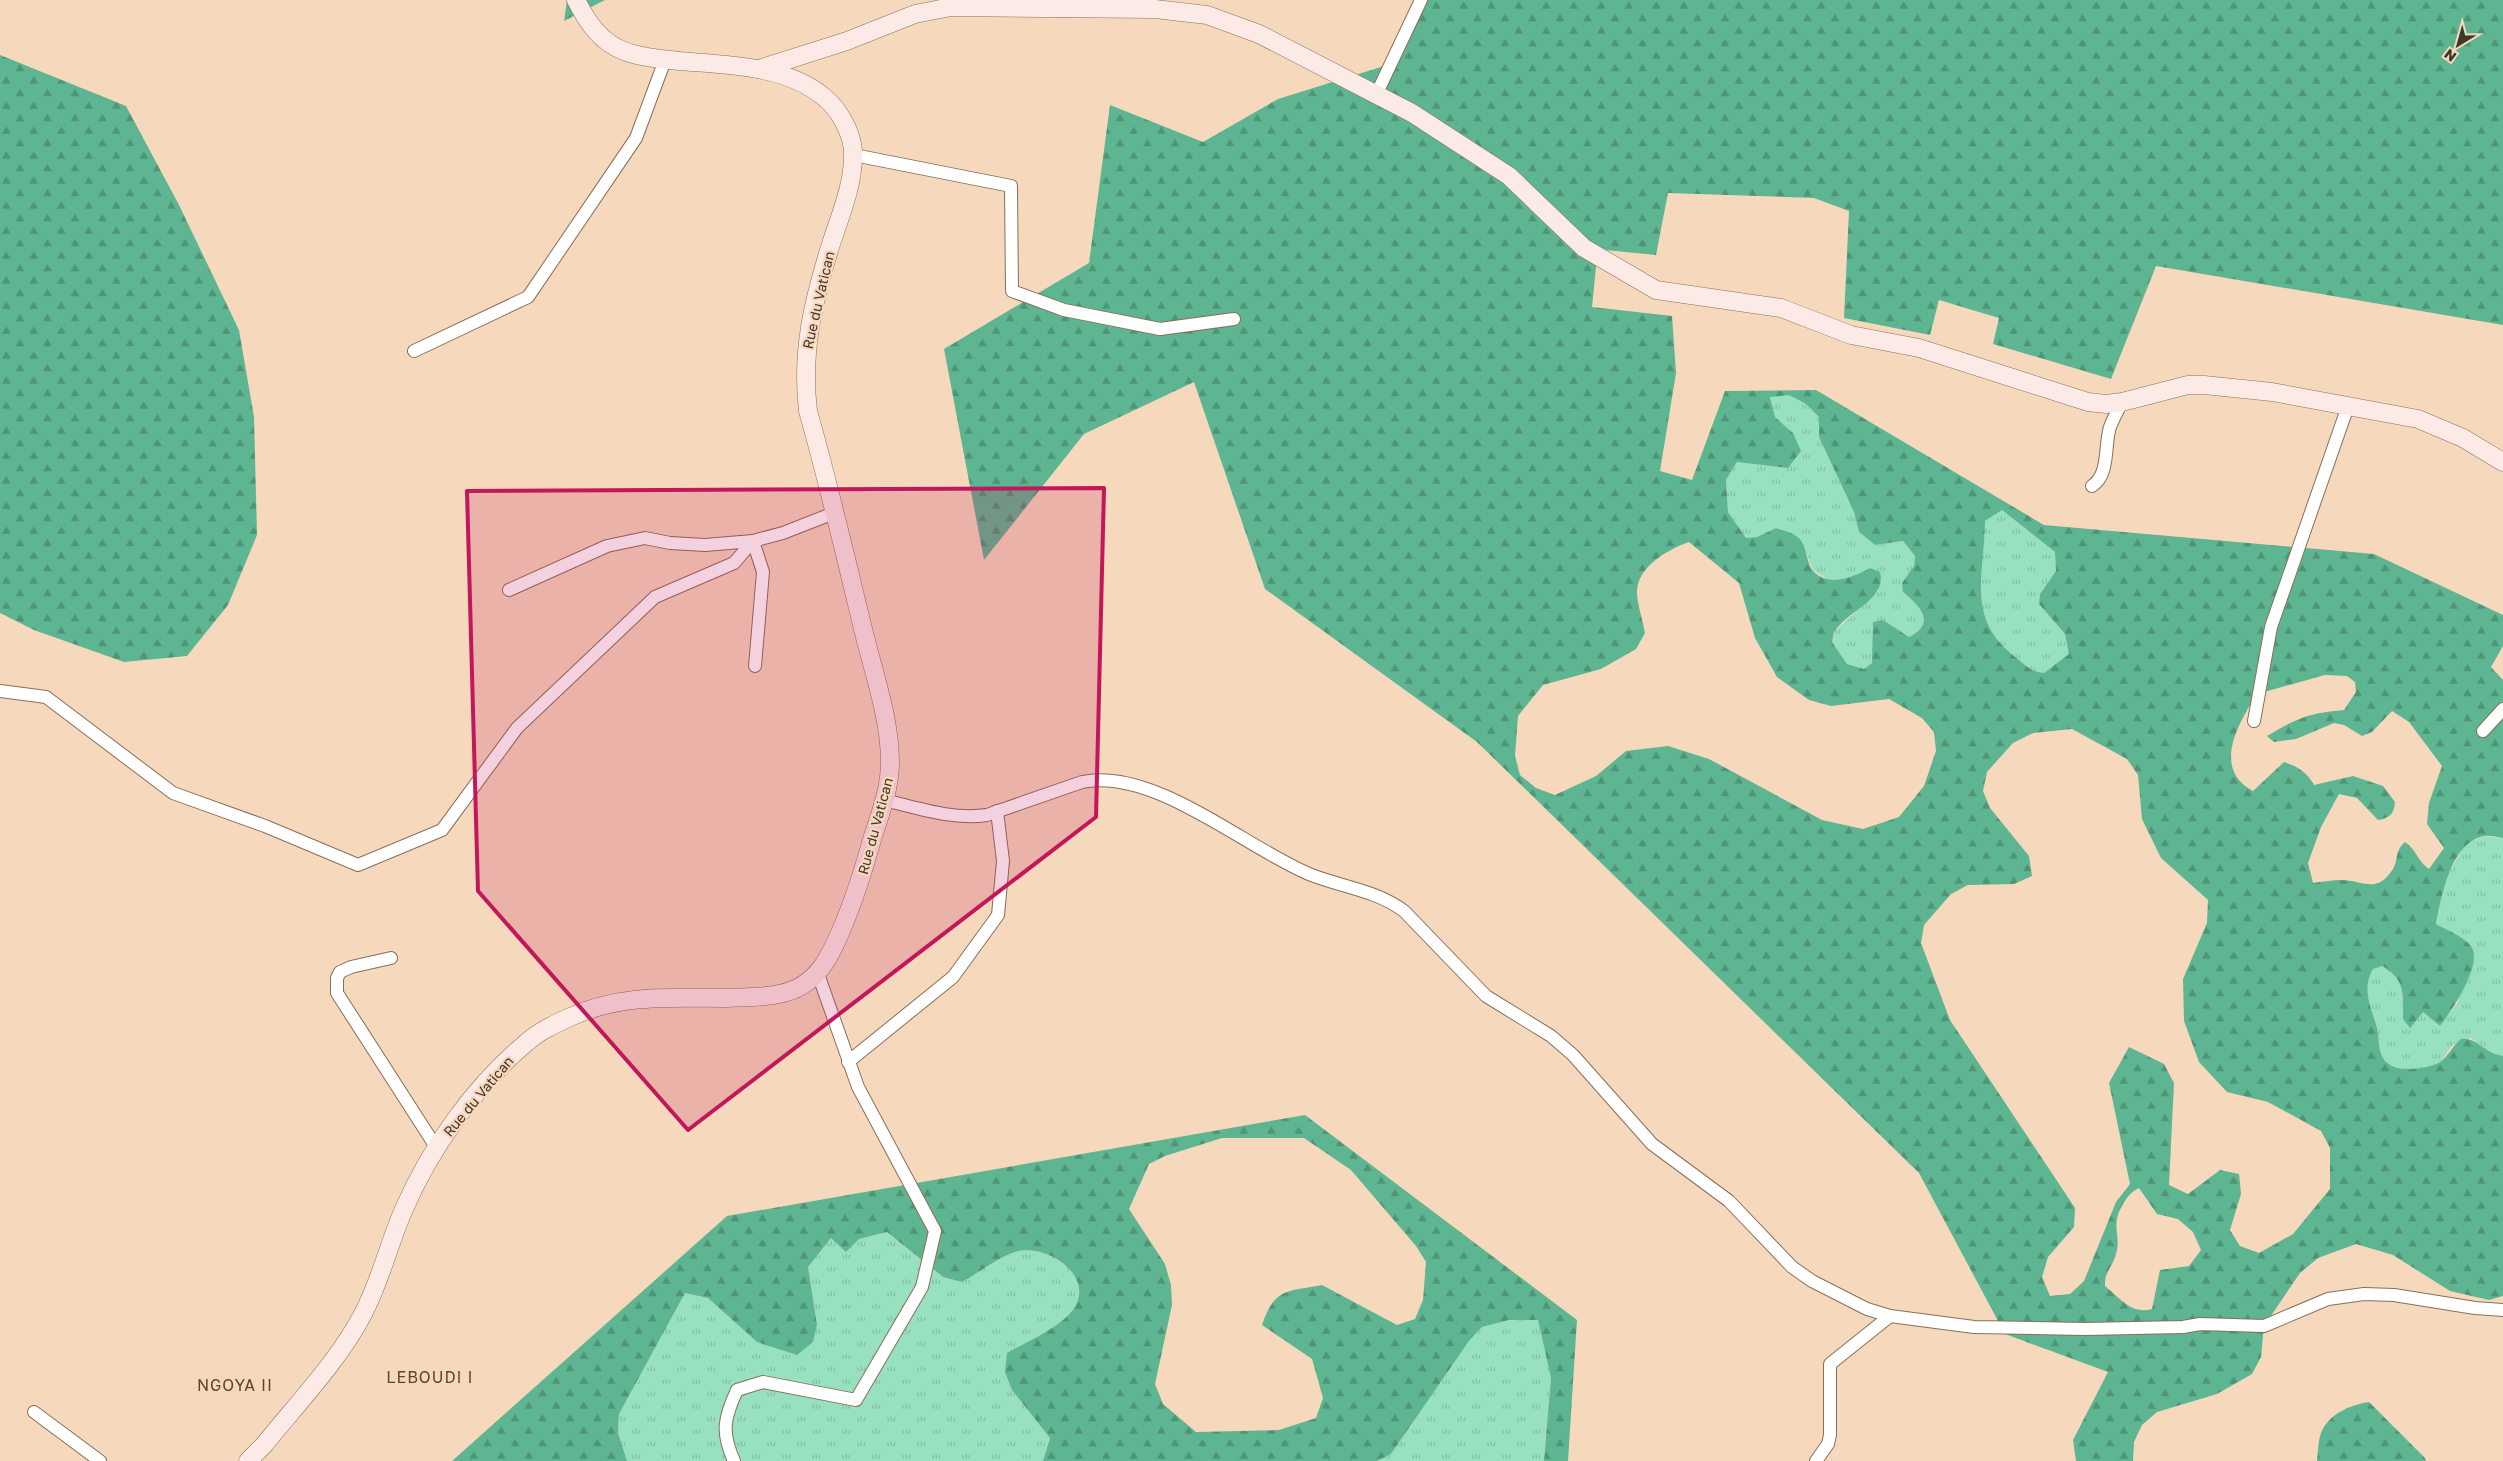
<svg xmlns="http://www.w3.org/2000/svg" width="2503" height="1461" font-family="'Golos Text',sans-serif">
<style>
.grass{fill:url(#grass-tufts)}
.forest{fill:url(#forest-firs);fill-rule:evenodd}
.lines{fill:none;stroke-linecap:round;stroke-linejoin:round}
.street-casing{stroke:#896f55;stroke-width:14}
.secondary-casing{stroke:#896f55;stroke-width:19}
.street{stroke:#fff;stroke-width:12}
.secondary{stroke:#fbeae5;stroke-width:18}
.marked{fill:#c2185b;fill-opacity:0.2;stroke:#c2185b;stroke-width:4;stroke-linejoin:round}
.labels{text-anchor:middle;dominant-baseline:central;stroke-width:4.5;stroke-linejoin:round;paint-order:stroke}
.street-label{font-size:14px;fill:#41362b;stroke:#f6d9bd}
.quarter-label{font-size:16px;letter-spacing:1px;fill:#5d452c;stroke:#f6d9bd}
</style>
<defs>
<pattern id="grass-tufts" width="24" height="20" patternUnits="userSpaceOnUse" patternTransform="scale(1.25)"><rect width="24" height="20" fill="#97e0c0"/><path d="M3 7l-1-3M5 7V3M7 7l1-3M15 17l-1-3M17 17v-4M19 17l1-3" fill="none" stroke="#83c1a5"/></pattern>
<pattern id="forest-firs" width="22" height="20" patternUnits="userSpaceOnUse" patternTransform="scale(1.25)"><rect width="22" height="20" fill="#5eb591"/><path d="M5 1l3.5 6h-7zM16 11l3.5 6h-7z" fill="#4f9477"/></pattern>
</defs>
<rect width="100%" height="100%" fill="#f6d9bd"/>
<g class="grass">
<path d="M1789,395L1806,404L1819,417V437L1854,512L1859,532L1875,545L1903,541L1915,556L1914,566L1902,583L1904,592C1920,606 1937,622 1909,637L1883,620L1872,663L1864,669L1847,664L1832,642L1835,631L1878,591L1870,568L1852,578L1830,581L1813,570L1802,541L1776,528L1757,537L1746,538L1728,512L1726,480L1737,462L1793,433L1775,417L1770,396Z"/>
<path d="M2002,510L2055,552L2056,571L2040,594L2039,604L2065,634L2070,655L2044,673C2031,672 2024,664 2014,657C1965,618 1985,573 1985,521Z"/>
<path d="M2484,836L2503,838V1056H2496L2471,1038C2465,1040 2457,1042 2453,1045C2448,1049 2446,1056 2441,1061C2430,1071 2390,1074 2382,1057C2377,1046 2380,1034 2376,1023C2370,1004 2362,988 2373,969L2382,966C2406,980 2403,994 2403,1019L2410,1027L2423,1012L2440,1026L2458,1002L2465,942L2436,924L2446,878L2465,844Z"/>
<path d="M887,1232L943,1277L962,1282C978,1273 999,1257 1015,1252C1044,1243 1092,1272 1076,1305C1066,1325 1026,1342 1007,1353L1012,1390L1050,1438L1043,1461H627L618,1433L619,1414L685,1293L708,1298L757,1342L817,1324L808,1267L831,1238L859,1239Z"/>
<path d="M1509,1320H1538L1551,1378L1544,1461H1377L1391,1454L1469,1341L1482,1327Z"/>
</g>
<g class="forest">
<path d="M567,0H605L564,21Z"/>
<path d="M1418,0H2503V325L2156,266L2111,379L1993,344L1999,318L1939,300L1930,335L1844,318L1849,211L1814,198L1668,193L1656,255L1585,248L1597,257L1592,307L1672,316L1676,373L1660,471L1692,480L1725,391L1816,390L2044,525L2374,554L2503,615V646L2491,667L2503,680V838C2497,837 2489,835 2484,836C2450,843 2442,896 2436,924C2446,930 2466,937 2472,948C2482,966 2451,1012 2440,1026L2423,1012L2410,1028L2403,1019C2403,994 2406,980 2382,966L2373,969C2362,988 2370,1005 2376,1024C2380,1035 2377,1048 2383,1058C2391,1074 2427,1070 2440,1062C2448,1057 2453,1045 2461,1039C2478,1037 2486,1055 2503,1056V1296L2489,1300L2450,1291L2393,1255L2356,1244L2318,1258L2300,1273L2264,1326L2261,1357L2252,1374L2217,1394L2157,1412L2142,1425L2134,1442L2133,1461H2076L2073,1440L2108,1372L2005,1334L1919,1173L1477,742L1265,589L1194,382L1084,434L984,560L944,349L1089,263L1110,105L1203,142L1278,99L1394,63ZM1789,395L1806,404L1819,417V437L1854,512L1859,532L1875,545L1903,541L1915,556L1914,566L1902,583L1903,592C1920,606 1937,623 1909,637L1883,620L1873,622L1872,663L1864,669L1847,664L1832,642C1833,639 1833,633 1835,631C1848,610 1887,600 1880,572L1870,568C1853,577 1830,588 1813,571C1807,564 1807,550 1802,542C1797,533 1785,531 1776,528L1757,537L1746,538L1728,512L1726,480L1737,462L1788,468L1801,451L1793,433L1775,417L1770,397ZM2002,510L2055,552L2056,571L2040,594L2039,604L2065,634L2069,654L2044,673C2031,672 2024,664 2014,656C1965,618 1985,573 1985,521ZM1689,542L1739,583L1755,638L1777,677L1809,700L1831,706L1889,699L1922,718L1934,732L1936,751L1924,786L1899,817L1863,829L1822,820L1709,759L1668,746L1626,751L1596,776L1555,795L1536,788L1520,775L1515,756L1518,716L1543,685L1601,669L1636,649L1645,633C1643,621 1638,607 1637,594C1636,567 1667,550 1689,542ZM2325,675L2347,676L2355,682L2356,692L2344,710C2309,713 2297,718 2267,736L2274,742L2296,739L2334,723L2344,725L2362,736L2372,732L2392,711L2409,722L2442,766L2429,803L2427,824L2444,848L2429,869C2418,862 2416,849 2405,842C2394,852 2399,859 2393,869C2376,895 2364,880 2341,880C2332,880 2322,882 2313,883L2308,863L2321,827L2339,794L2357,798L2378,820C2390,818 2394,814 2395,802L2383,786L2353,776L2314,785C2308,773 2297,766 2284,762L2253,791C2211,769 2239,722 2257,694ZM2072,729L2127,759L2138,775L2142,819L2161,858L2208,900L2207,923L2183,979L2184,1021L2199,1062L2227,1092L2268,1102L2321,1131L2330,1148V1189L2293,1234L2259,1253L2240,1246L2230,1230L2241,1194L2239,1174L2220,1170L2188,1194L2169,1185L2174,1083L2164,1064L2129,1047L2109,1083L2130,1184L2116,1202L2084,1281L2070,1294L2050,1296L2042,1277L2048,1257L2074,1227L2075,1208L1950,1020L1921,943L1924,925L1951,894L1968,885L2014,884L2032,876L2029,856L1990,808L1983,791L1987,772L2013,743L2033,733ZM2139,1188L2157,1214L2178,1219L2193,1232L2201,1250L2189,1266L2160,1270L2152,1309C2132,1315 2120,1298 2105,1286C2104,1273 2111,1269 2115,1257C2123,1236 2109,1227 2123,1204C2128,1196 2131,1192 2139,1188Z"/>
<path d="M0,55L126,106L179,205L239,330L254,417L257,535L228,605L187,656L124,662L34,630L0,613Z"/>
<path d="M1305,1115L1577,1320L1568,1461H1544L1551,1378L1538,1320H1509L1482,1327L1469,1341L1391,1454L1377,1461H1043L1050,1438L1012,1390L1005,1372L1007,1353C1026,1342 1066,1325 1076,1305C1092,1272 1044,1243 1015,1252C999,1257 978,1273 962,1282L943,1277L887,1232L859,1239L846,1252L831,1238L808,1267L817,1324L813,1342L797,1355L757,1342L708,1298L685,1293L619,1414L618,1433L627,1461H452L727,1216ZM1222,1138H1304L1351,1170L1416,1246L1426,1262L1423,1300L1415,1319L1397,1325L1322,1285C1287,1292 1275,1287 1262,1325L1312,1359L1323,1398L1316,1418L1279,1430L1196,1432L1163,1404L1155,1384L1172,1305L1171,1285L1165,1264L1129,1209L1149,1164L1165,1156Z"/>
<path d="M2369,1402L2425,1458L2426,1461H2317C2318,1452 2318,1441 2321,1433C2329,1413 2351,1405 2369,1402Z"/>
</g>
<g class="lines">
<g class="street-casing">
<g id="street">
<path d="M1376,95L1421,0"/>
<path d="M854,155L1011,186L1012,291L1064,310L1160,329L1234,319"/>
<path d="M414,351L528,297L636,138L665,60"/>
<path d="M2092,486C2110,474 2104,446 2110,427C2113,419 2118,410 2122,402"/>
<path d="M753,541L763,572L755,666"/>
<path d="M509,590L607,546L645,538L670,543L705,545L753,541L783,533L834,513"/>
<path d="M0,691L46,697L173,793L265,826L358,865L442,830L517,728L655,597L734,563L753,541"/>
<path d="M2254,721L2271,627L2348,406"/>
<path d="M2483,731L2503,709"/>
<path d="M884,800C918,808 952,820 987,815L1082,782C1153,767 1243,846 1309,874C1341,887 1376,890 1404,911L1486,996L1551,1036L1573,1055L1652,1144L1729,1201L1792,1267L1812,1281L1867,1309L1890,1316L1974,1327L2085,1329L2183,1327L2200,1324L2264,1326L2328,1299L2364,1294L2394,1295L2475,1308L2503,1310"/>
<path d="M391,958L351,967L340,972L337,978V993L436,1147"/>
<path d="M848,1062L953,977L998,915L1003,861L997,811"/>
<path d="M34,1412L100,1461"/>
<path d="M734,1461C721,1432 724,1418 737,1390L763,1382L856,1400L922,1287L935,1231L858,1087L818,974"/>
<path d="M1816,1461L1828,1444L1830,1435V1364L1890,1316"/>
</g>
</g>
<g class="secondary-casing">
<g id="secondary">
<path d="M759,69L847,41L915,14L951,7L1155,9L1207,15L1259,34L1412,113L1509,176L1584,248L1656,290L1781,308L1851,335L1919,348L2088,402L2106,404L2122,402L2188,385H2204L2272,392L2418,419L2463,438L2503,462"/>
<path d="M248,1461L264,1445C296,1405 341,1358 364,1312C381,1279 389,1243 404,1209C431,1147 474,1087 526,1043C538,1032 553,1025 568,1018C619,994 668,998 724,998C742,997 761,998 779,994C818,987 831,955 845,921C856,894 865,865 873,836C881,812 890,788 890,762C890,719 874,674 864,633C846,559 829,485 808,411C801,352 813,301 831,244C840,216 853,186 853,156C854,136 840,110 824,97C785,65 727,65 679,61C653,58 624,57 604,39C591,28 584,15 576,0"/>
</g>
</g>
<use href="#street" class="street"/>
<use href="#secondary" class="secondary"/>
</g>
<path class="marked" d="M1104,488L1096,817L688,1130L478,891L467,491Z"/>
<g class="labels">
<g class="street-label">
<text transform="translate(818 300) rotate(-77)">Rue du Vatican</text>
<text transform="translate(875 826) rotate(-75)">Rue du Vatican</text>
<text transform="translate(478 1096) rotate(-50)">Rue du Vatican</text>
</g>
<g class="quarter-label">
<text x="430" y="1377">LEBOUDI I</text>
<text x="235" y="1385">NGOYA II</text>
</g>
</g>
<g transform="translate(2458 45) rotate(217)" stroke="#f6d9bd" stroke-width="4" paint-order="stroke">
<path d="M0-4L9 19L0 12L-9 19Z" fill="#41362b"/>
<text y="-8" font-size="14" font-weight="bold" text-anchor="middle" fill="#41362b">N</text>
</g>
</svg>
